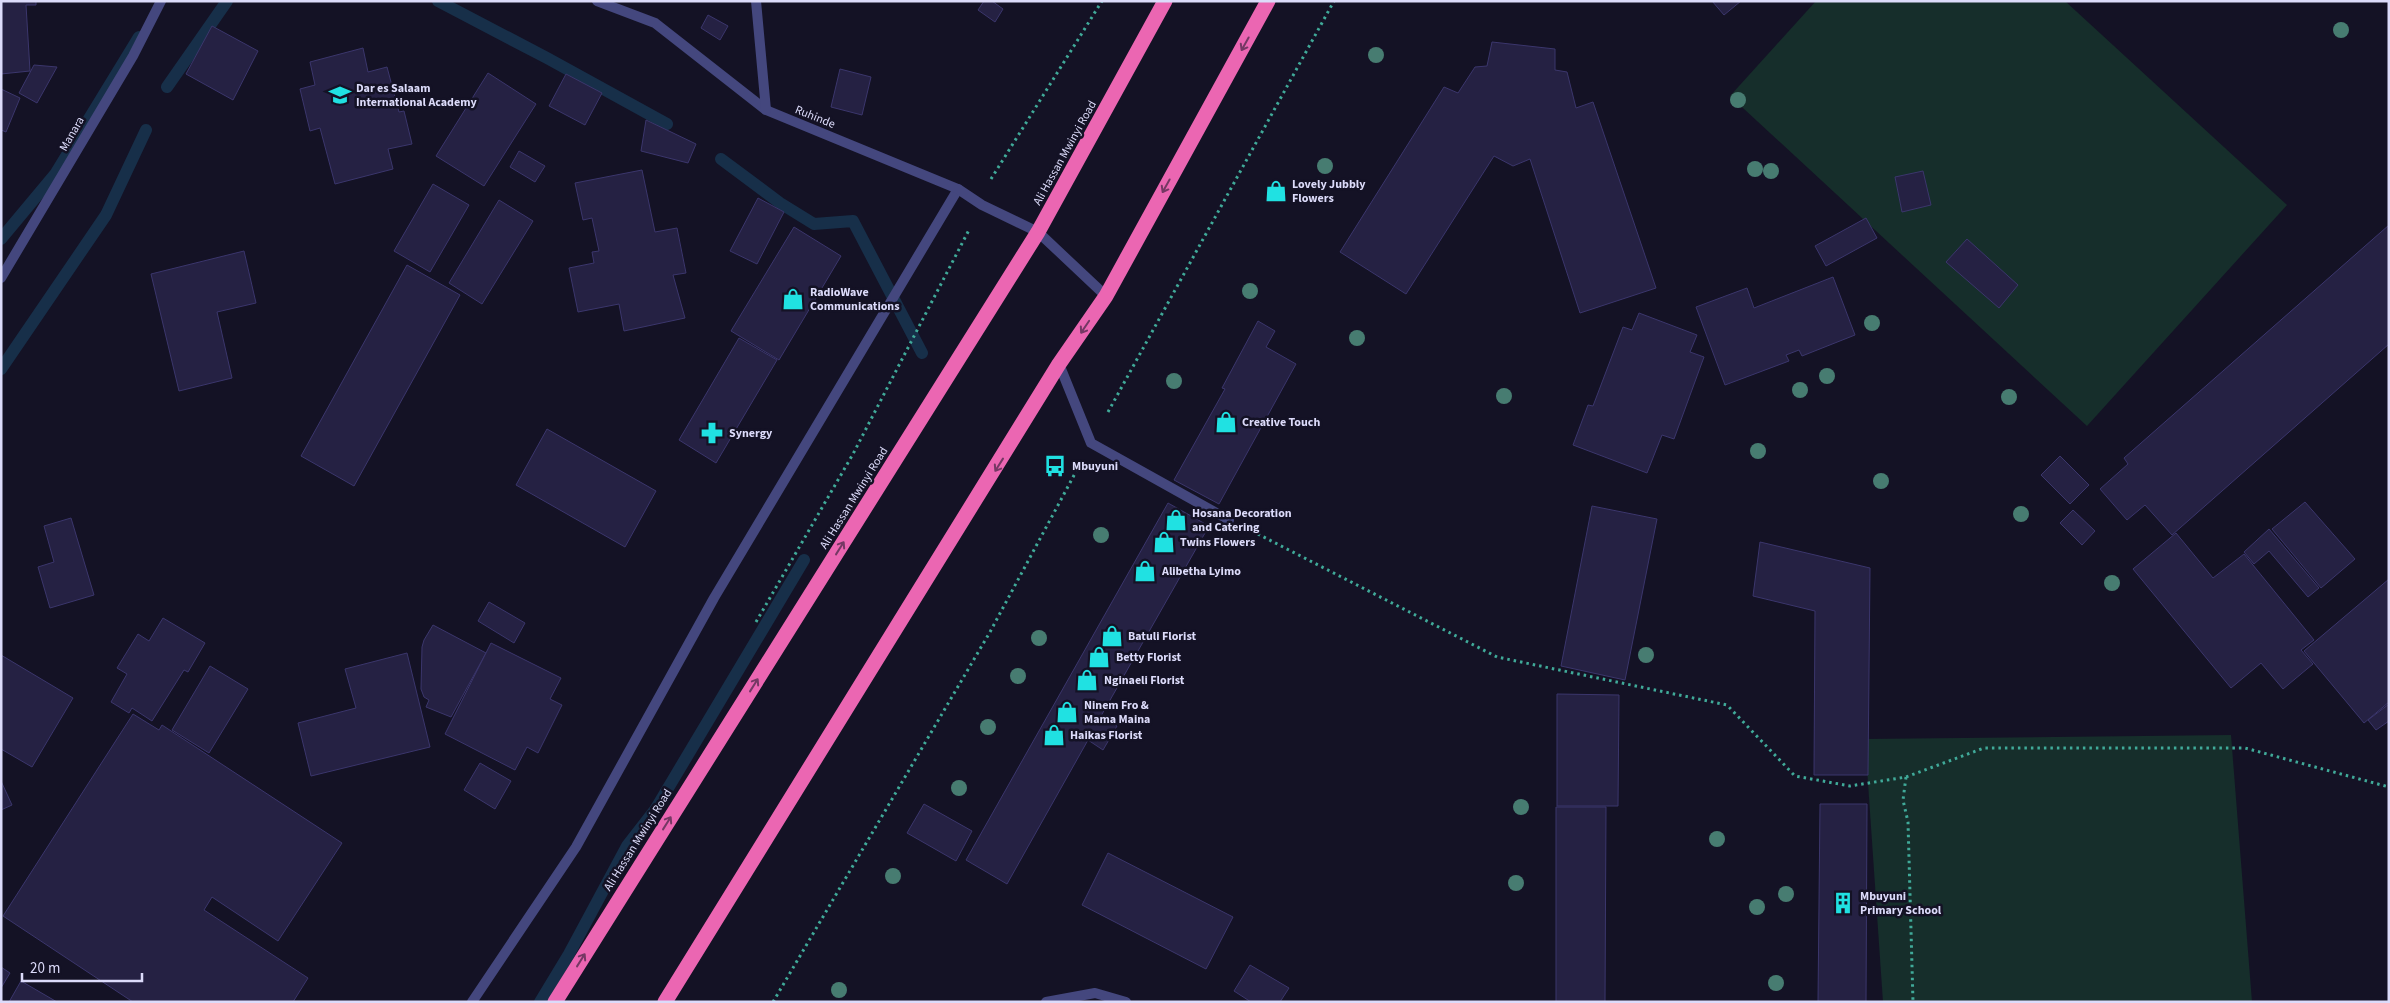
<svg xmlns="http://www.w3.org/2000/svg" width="2390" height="1003" font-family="'Source Sans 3',sans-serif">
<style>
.green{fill:#162e2b}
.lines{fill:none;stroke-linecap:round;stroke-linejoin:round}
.stream{stroke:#172f49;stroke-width:12}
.building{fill:#252143;stroke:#3b366c}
.path{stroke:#40aa99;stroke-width:3;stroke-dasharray:2.5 4;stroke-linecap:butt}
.lane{stroke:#44477e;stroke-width:10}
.street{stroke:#44477e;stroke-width:10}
.highway{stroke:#eb66b2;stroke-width:15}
.tree{fill:#477c71}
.oneway{stroke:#753864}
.labels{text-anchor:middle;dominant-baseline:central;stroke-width:5;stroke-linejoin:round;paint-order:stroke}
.poi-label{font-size:12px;font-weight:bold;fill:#dcdbfa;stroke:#141225;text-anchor:start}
.street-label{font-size:12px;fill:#dcdbfa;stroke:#141225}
</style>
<rect width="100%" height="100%" fill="#141225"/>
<g class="green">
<path d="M1816,1H2065L2287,205L2087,426L1730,96Z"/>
<path d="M2231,735L2252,1002H1883L1865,739Z"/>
</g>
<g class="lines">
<g class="stream">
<path d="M438,1L547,58L667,124"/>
<path d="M167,87L227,1"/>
<path d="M721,159L780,203L814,224L853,221L922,353"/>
<path d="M1,239L56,173L139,37"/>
<path d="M1,369L106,215L146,130"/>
<path d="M540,1002L569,954L627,846L655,810L804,560"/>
</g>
</g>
<g class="building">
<path d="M1,1H36V5H26L30,71L1,74Z"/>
<path d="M984,1H992L1003,9L995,22L978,10Z"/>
<path d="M1712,1H1741L1724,15Z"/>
<path d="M708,15L728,26L720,40L701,28Z"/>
<path d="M212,26L258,51L233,100L186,74Z"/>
<path d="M1492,42L1555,49V70L1567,72L1576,108L1593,102L1656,288L1580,313L1530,159L1513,166L1494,156L1406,294L1340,252L1444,87L1458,93L1475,67L1487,66Z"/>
<path d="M363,48L368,72L387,67L399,112L404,111L412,144L388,149L393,169L335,184L320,128L310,131L300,89L315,85L310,62Z"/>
<path d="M34,65L57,67L37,103L19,93Z"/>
<path d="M840,69L871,77L862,115L831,107Z"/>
<path d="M488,73L536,104L484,186L436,156Z"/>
<path d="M566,74L602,93L585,125L549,106Z"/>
<path d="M1,89L20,98L6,132L1,130Z"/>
<path d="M646,120L696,144L688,163L641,151Z"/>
<path d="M519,151L545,166L535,182L510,167Z"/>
<path d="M642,170L655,232L677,228L686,273L673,275L685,318L624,331L619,304L578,312L569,268L594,263L592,252L599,251L592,218L583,220L575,183Z"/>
<path d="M1923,171L1931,205L1902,212L1895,177Z"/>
<path d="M433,184L469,205L430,272L394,251Z"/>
<path d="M758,198L784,212L757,264L730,251Z"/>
<path d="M499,200L533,221L482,304L449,283Z"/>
<path d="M1866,218L1877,238L1826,266L1815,246Z"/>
<path d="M2389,225V344L2172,535L2145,505L2127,520L2100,489L2128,464L2124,458Z"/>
<path d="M794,227L841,256L779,360L731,331Z"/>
<path d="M1967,239L2018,285L1999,308L1946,262Z"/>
<path d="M244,251L256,303L217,312L232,378L179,391L151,274Z"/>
<path d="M407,265L460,295L354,486L301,456Z"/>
<path d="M1833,277L1855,335L1802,356L1799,350L1786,355L1789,361L1725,385L1696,307L1747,288L1754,308Z"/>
<path d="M1639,313L1697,335L1690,352L1704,357L1674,439L1662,435L1647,473L1573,445L1588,405L1593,406L1623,327L1632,330Z"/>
<path d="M1258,321L1275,331L1266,347L1296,364L1219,504L1174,480L1225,389L1222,388Z"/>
<path d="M739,338L777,360L716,463L679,440Z"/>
<path d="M547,429L656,491L625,547L516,485Z"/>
<path d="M2060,456L2089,485L2070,504L2041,475Z"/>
<path d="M2305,502L2355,559L2321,588L2272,529Z"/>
<path d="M1168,503L1209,526L1101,716L1117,726L1103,750L1088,740L1007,884L966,860Z"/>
<path d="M1592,506L1657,519L1625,680L1561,666Z"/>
<path d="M2073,510L2095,531L2082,545L2060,523Z"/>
<path d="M71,518L94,595L50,608L38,567L54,562L44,526Z"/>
<path d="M2269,529L2319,588L2308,597L2269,551L2254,564L2244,552Z"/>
<path d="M2176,533L2213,578L2244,554L2314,640L2301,650L2313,664L2283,689L2261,663L2231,688L2133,569Z"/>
<path d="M1760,542L1870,568L1868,775H1814L1815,611L1753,596Z"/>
<path d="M2389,579V702L2364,723L2304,651Z"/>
<path d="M489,602L525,623L514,643L478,621Z"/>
<path d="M163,618L205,643L188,672L184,670L152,721L132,708L129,713L111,702L127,674L117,668L138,634L149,641Z"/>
<path d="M433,625L486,653L451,717L426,707L429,700L424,697L421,689L422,647L424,640Z"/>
<path d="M491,643L561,678L550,699L562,705L538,753L527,747L515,770L445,734Z"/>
<path d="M407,653L430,747L311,776L298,723L356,708L345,669Z"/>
<path d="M1,655L73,698L32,767L1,749Z"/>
<path d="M210,666L248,689L209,753L172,730Z"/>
<path d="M1557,694L1619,695L1618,806H1557Z"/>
<path d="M2389,704V721L2376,730L2368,720Z"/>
<path d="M133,714L159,730L162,725L342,843L278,941L212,897L204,910L308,978L293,1002H133L3,916Z"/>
<path d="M480,763L511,781L495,809L464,790Z"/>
<path d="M1,781L12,805L1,810Z"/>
<path d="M924,804L972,831L956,861L907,833Z"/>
<path d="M1820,804H1867L1866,1002H1818Z"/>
<path d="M1556,807H1606L1605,1002H1556Z"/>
<path d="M1108,853L1233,917L1206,969L1082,905Z"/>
<path d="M1250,965L1289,988L1280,1002H1251L1234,991Z"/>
<path d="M1,967L10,973L1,988Z"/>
<path d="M21,981L57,1002H9Z"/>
</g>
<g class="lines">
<g class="path">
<path d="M991,179L1102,1"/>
<path d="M1108,412L1334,1"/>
<path d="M1252,531L1497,657L1727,705L1795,776L1850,786L1906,777L1984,748H2245L2389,787"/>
<path d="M756,622L853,454L970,228"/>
<path d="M1906,777L1903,800L1908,822L1913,1002"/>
<path d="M773,1002L990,632L1079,466"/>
</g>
<g class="lane">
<path d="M1059,364L1091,443L1229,520"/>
<path d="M472,1002L576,847L714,598L958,189"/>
<path d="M1046,1002L1095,993L1126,1002"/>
</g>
<g class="street">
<path d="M597,1L655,23L766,110L958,189L982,205L1038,232L1106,296"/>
<path d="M756,1L766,110"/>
<path d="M1,278L133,56L161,1"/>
</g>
<g class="highway">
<path d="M555,1002L1038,232L1165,1"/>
<path d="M665,1002L1059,364L1106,296L1268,1"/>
</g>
</g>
<g class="tree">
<circle cx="2341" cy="30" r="8"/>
<circle cx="1376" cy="55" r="8"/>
<circle cx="1738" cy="100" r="8"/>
<circle cx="1325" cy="166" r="8"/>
<circle cx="1755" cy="169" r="8"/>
<circle cx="1771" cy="171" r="8"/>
<circle cx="1250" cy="291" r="8"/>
<circle cx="1872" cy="323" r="8"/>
<circle cx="1357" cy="338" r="8"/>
<circle cx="1827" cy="376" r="8"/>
<circle cx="1174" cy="381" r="8"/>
<circle cx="1800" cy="390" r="8"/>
<circle cx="1504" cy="396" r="8"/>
<circle cx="2009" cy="397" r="8"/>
<circle cx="1758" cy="451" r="8"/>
<circle cx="1881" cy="481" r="8"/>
<circle cx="2021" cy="514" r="8"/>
<circle cx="1101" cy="535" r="8"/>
<circle cx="2112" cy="583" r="8"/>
<circle cx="1039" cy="638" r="8"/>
<circle cx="1646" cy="655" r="8"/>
<circle cx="1018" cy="676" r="8"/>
<circle cx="988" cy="727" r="8"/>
<circle cx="959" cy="788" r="8"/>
<circle cx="1521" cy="807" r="8"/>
<circle cx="1717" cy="839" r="8"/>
<circle cx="893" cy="876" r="8"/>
<circle cx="1516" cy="883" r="8"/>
<circle cx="1786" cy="894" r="8"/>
<circle cx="1757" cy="907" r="8"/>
<circle cx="1776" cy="983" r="8"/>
<circle cx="839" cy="990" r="8"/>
</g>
<defs><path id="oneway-shaft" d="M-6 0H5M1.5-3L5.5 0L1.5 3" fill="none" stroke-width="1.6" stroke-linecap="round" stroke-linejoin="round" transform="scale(1.25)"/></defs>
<g class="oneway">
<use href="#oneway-shaft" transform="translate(1245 44) rotate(119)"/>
<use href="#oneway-shaft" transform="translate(1166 186) rotate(119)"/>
<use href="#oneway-shaft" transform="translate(1085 327) rotate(124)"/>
<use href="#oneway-shaft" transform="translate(999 465) rotate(122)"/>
<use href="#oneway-shaft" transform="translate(840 548) rotate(-58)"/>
<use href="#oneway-shaft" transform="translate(754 685) rotate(-58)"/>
<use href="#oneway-shaft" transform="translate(667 823) rotate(-58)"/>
<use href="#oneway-shaft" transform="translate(581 960) rotate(-58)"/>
</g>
<defs>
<g id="school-bare" transform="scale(1.725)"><path d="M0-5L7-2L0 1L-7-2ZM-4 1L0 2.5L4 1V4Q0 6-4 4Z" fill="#20e1e2" stroke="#141225" stroke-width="2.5" paint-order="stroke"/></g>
<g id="shop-bare" transform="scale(1.725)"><path d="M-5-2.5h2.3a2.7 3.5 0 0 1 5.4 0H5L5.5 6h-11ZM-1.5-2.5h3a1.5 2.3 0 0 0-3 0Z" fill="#20e1e2" stroke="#141225" stroke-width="2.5" paint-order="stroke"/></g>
<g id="pharmacy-bare" transform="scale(1.725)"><path d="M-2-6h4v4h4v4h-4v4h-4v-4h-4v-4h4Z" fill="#20e1e2" stroke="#141225" stroke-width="2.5" paint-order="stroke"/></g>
<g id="bus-bare" transform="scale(1.725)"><path d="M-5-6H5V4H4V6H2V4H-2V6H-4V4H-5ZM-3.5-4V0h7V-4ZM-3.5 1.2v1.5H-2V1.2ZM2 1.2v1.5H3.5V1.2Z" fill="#20e1e2" stroke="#141225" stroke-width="2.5" paint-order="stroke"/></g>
<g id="building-bare" transform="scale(1.725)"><path d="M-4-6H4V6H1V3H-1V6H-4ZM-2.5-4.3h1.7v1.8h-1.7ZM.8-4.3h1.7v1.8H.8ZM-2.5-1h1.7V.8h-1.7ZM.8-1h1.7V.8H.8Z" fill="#20e1e2" stroke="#141225" stroke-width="2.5" paint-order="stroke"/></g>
</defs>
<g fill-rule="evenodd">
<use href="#school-bare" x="340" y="95"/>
<use href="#shop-bare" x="1276" y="191"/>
<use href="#shop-bare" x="793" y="299"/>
<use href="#shop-bare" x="1226" y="422"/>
<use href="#pharmacy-bare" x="712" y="433"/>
<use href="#bus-bare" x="1055" y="466"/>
<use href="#shop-bare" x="1176" y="520"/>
<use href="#shop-bare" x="1164" y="542"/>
<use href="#shop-bare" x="1145" y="571"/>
<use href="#shop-bare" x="1112" y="636"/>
<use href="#shop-bare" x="1099" y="657"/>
<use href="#shop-bare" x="1087" y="680"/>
<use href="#shop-bare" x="1067" y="712"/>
<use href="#shop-bare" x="1054" y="735"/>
<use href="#building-bare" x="1843" y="903"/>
</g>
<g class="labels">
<g class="poi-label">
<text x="356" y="88">Dar es Salaam<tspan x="356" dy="14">International Academy</tspan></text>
<text x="1292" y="184">Lovely Jubbly<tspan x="1292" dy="14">Flowers</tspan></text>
<text x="810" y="292">RadioWave<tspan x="810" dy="14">Communications</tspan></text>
<text x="1242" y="422">Creative Touch</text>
<text x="729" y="433">Synergy</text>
<text x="1072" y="466">Mbuyuni</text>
<text x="1192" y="513">Hosana Decoration<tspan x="1192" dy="14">and Catering</tspan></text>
<text x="1180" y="542">Twins Flowers</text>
<text x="1162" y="571">Alibetha Lyimo</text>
<text x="1128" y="636">Batuli Florist</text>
<text x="1116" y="657">Betty Florist</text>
<text x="1104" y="680">Nginaeli Florist</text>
<text x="1084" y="705">Ninem Fro &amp;<tspan x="1084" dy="14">Mama Maina</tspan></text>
<text x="1070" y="735">Haikas Florist</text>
<text x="1860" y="896">Mbuyuni<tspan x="1860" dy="14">Primary School</tspan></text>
</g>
<g class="street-label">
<text transform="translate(815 117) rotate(22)">Ruhinde</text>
<text transform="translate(72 134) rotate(-60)">Manara</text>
<text transform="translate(1065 153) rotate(-61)">Ali Hassan Mwinyi Road</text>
<text transform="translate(854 498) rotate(-58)">Ali Hassan Mwinyi Road</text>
<text transform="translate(638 840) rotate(-58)">Ali Hassan Mwinyi Road</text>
</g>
</g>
<rect width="2390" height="1003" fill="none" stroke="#dcdbfa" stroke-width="5"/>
<path d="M22 973v8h120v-8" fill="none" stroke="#dcdbfa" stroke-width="2.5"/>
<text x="30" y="973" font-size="15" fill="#dcdbfa" stroke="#141225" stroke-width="4" paint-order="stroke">20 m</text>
</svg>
